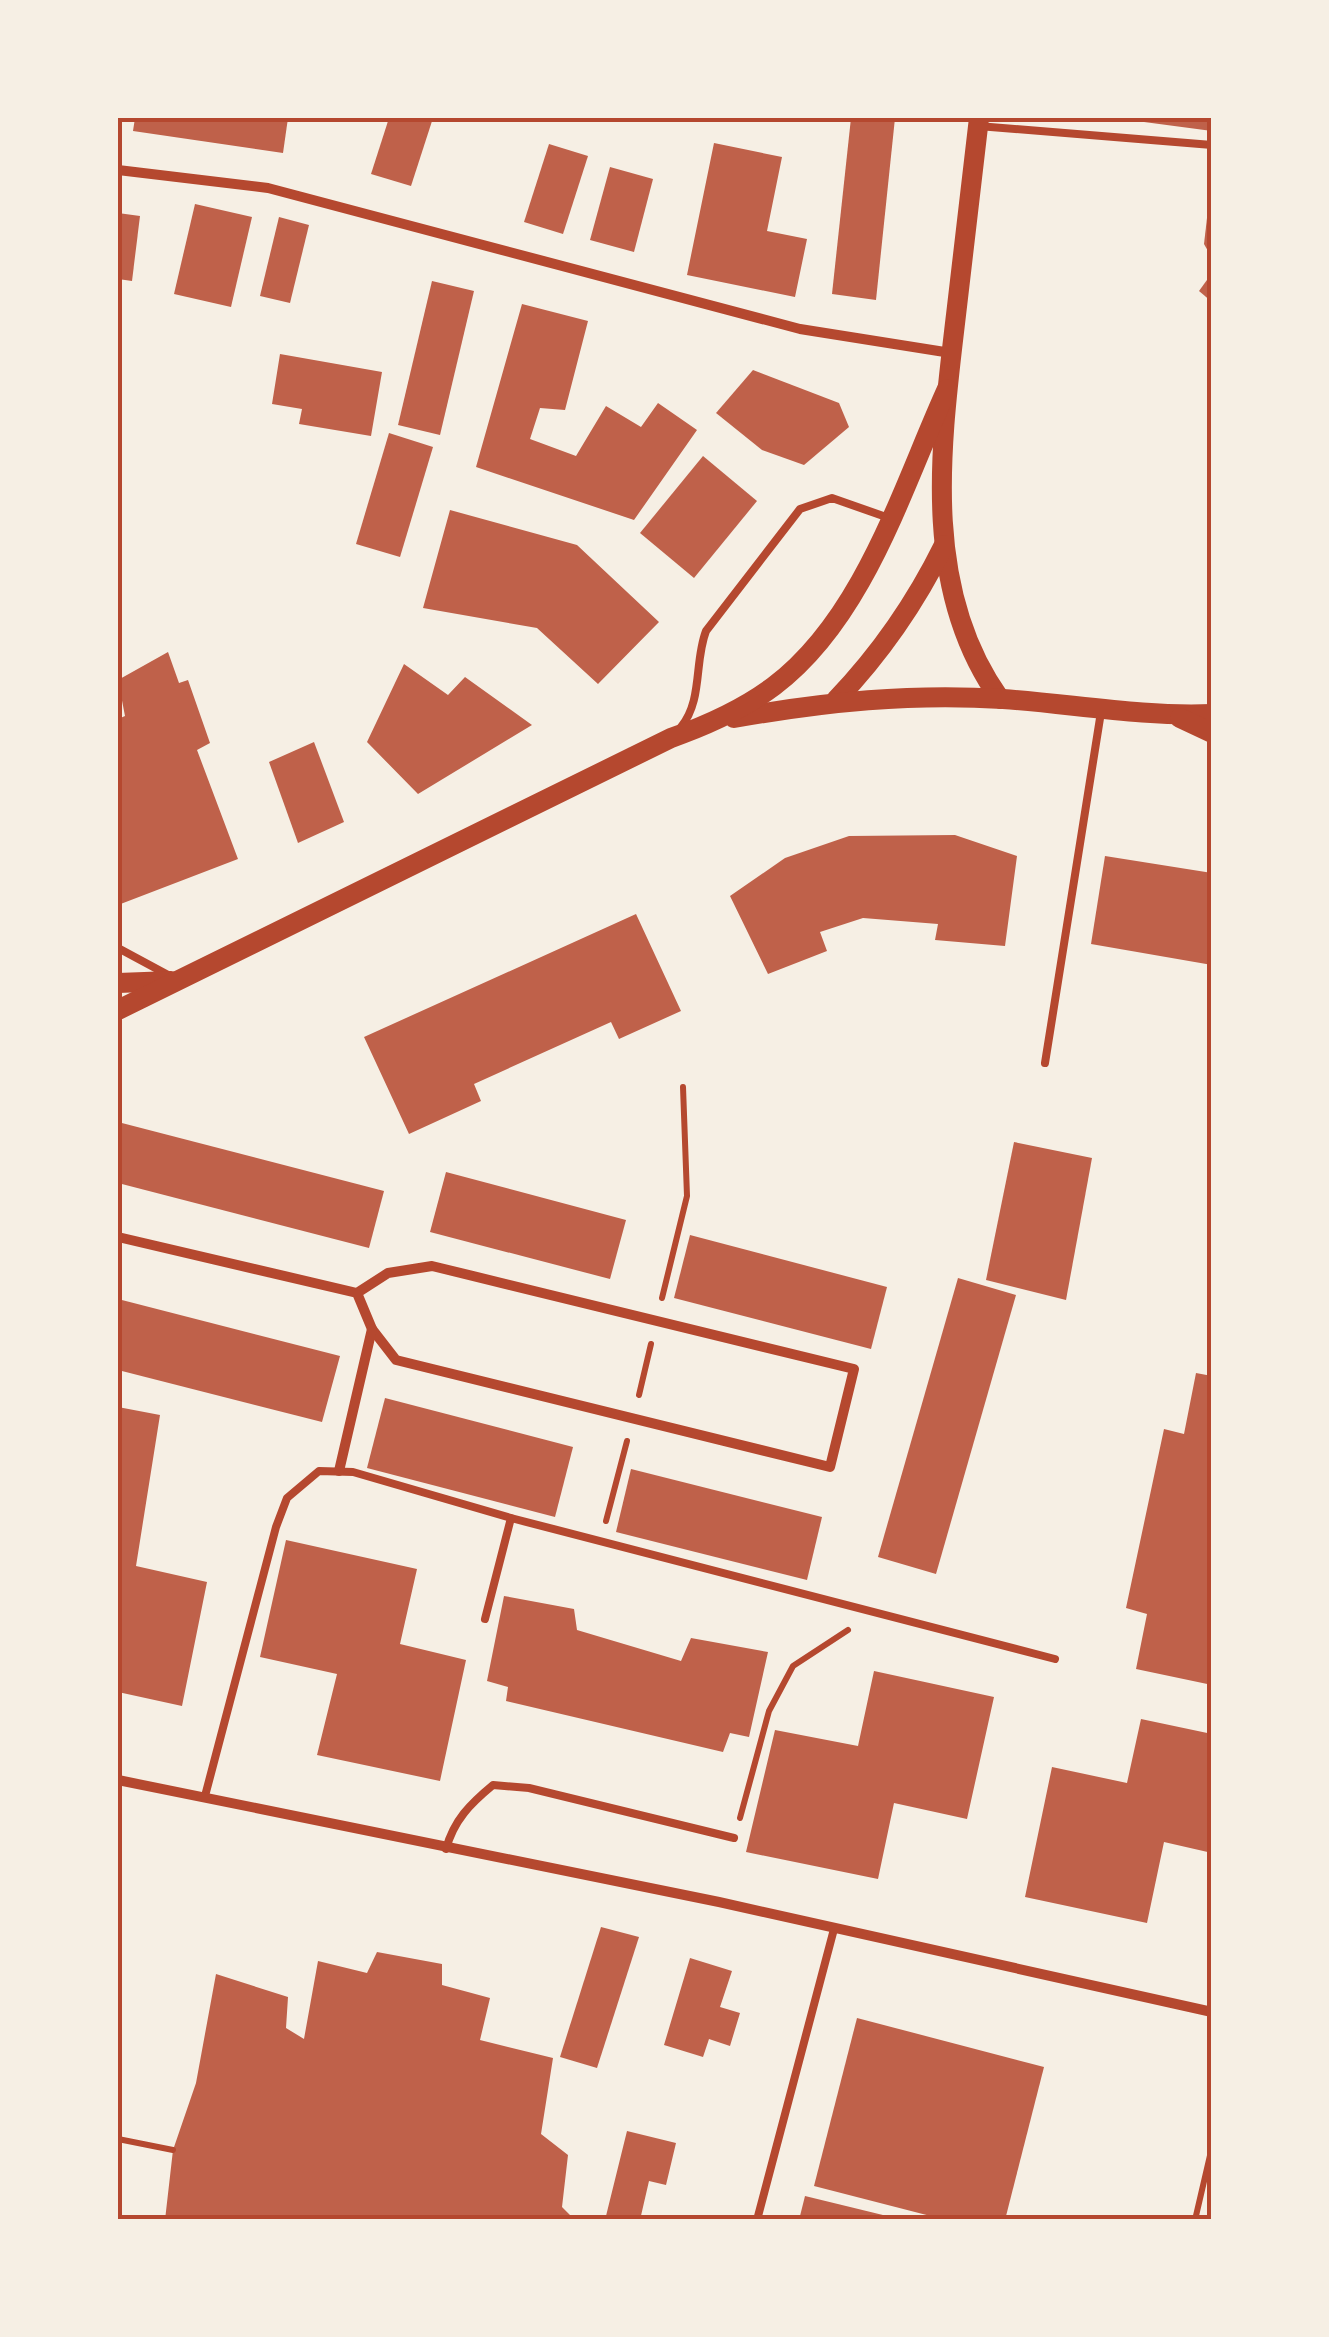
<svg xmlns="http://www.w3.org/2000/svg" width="1329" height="2337" font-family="'Exo 2',sans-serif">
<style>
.building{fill:#bf614a}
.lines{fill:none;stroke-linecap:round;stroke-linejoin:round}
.path{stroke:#b5482f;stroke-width:6}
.service{stroke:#b5482f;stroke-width:8}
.minor{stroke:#b5482f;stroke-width:10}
.secondary{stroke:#b5482f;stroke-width:20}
.neatline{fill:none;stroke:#b5482f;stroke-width:4}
</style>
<rect width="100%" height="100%" fill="#f6efe4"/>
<g class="building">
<path d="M135,118H288L283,153L133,131Z"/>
<path d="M389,118H433L411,186L371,174Z"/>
<path d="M851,118H895L876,300L832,294Z"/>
<path d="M1129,118H1212V131L1129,120Z"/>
<path d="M714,143L782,157L767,231L807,239L795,297L687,275Z"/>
<path d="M549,144L588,156L563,234L524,222Z"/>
<path d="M610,167L653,179L634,252L590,240Z"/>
<path d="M195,204L252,217L231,307L174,294Z"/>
<path d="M118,213L140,216L132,281L118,279Z"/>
<path d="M1212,216V258L1204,244L1207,218Z"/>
<path d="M279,217L309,225L290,303L260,296Z"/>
<path d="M1212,273V302L1199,291Z"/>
<path d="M432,281L474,291L440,435L398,425Z"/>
<path d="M522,304L588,321L565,410L540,408L530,439L576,456L606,406L641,427L658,403L697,430L634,520L476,467Z"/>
<path d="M280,354L382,372L371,436L299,424L302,409L272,404Z"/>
<path d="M753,370L839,403L849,427L804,465L762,450L716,413Z"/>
<path d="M389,433L433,447L400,557L356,544Z"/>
<path d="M703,456L757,501L694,578L640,533Z"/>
<path d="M450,510L577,545L659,622L598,684L537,628L423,608Z"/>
<path d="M168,652L179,683L188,680L210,743L197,750L238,859L118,905V719L125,716L118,680Z"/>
<path d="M404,664L448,695L465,677L532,725L418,794L367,742Z"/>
<path d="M314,742L344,822L298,843L269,762Z"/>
<path d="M955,835L1017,856L1005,946L935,940L938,924L863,918L820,932L827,951L768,974L730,896L785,858L849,836Z"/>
<path d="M1105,856L1212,873V965L1091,944Z"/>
<path d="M636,914L681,1011L619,1039L611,1022L474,1084L481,1101L409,1134L364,1037Z"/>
<path d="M118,1122L384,1191L369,1248L118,1183Z"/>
<path d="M1014,1142L1092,1158L1066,1300L986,1280Z"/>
<path d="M446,1172L626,1220L610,1279L430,1232Z"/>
<path d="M690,1235L887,1287L871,1349L674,1298Z"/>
<path d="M958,1278L1016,1295L936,1574L878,1557Z"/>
<path d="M118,1299L340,1356L322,1422L118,1370Z"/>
<path d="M1196,1373L1212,1376V1685L1136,1669L1147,1614L1126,1608L1164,1429L1184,1434Z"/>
<path d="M385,1398L573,1447L555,1517L367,1468Z"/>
<path d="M118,1407L160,1415L136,1566L207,1582L182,1706L118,1692Z"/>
<path d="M631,1469L822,1517L807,1580L616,1532Z"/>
<path d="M286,1540L417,1569L400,1644L466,1660L440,1781L317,1755L337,1674L260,1657Z"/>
<path d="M504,1596L574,1609L577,1630L681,1661L691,1638L768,1652L749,1737L730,1733L723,1752L506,1701L508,1687L487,1681Z"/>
<path d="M874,1671L994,1697L967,1819L894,1803L878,1879L746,1852L775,1730L858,1746Z"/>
<path d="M1141,1719L1212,1734V1853L1164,1842L1147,1923L1025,1897L1052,1767L1127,1783Z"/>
<path d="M601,1927L639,1937L597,2068L560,2057Z"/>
<path d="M377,1952L442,1964V1985L490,1998L480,2040L553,2058L541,2134L568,2155L562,2207L575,2220H165L173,2150L196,2083L216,1974L288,1997L286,2028L304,2039L318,1961L367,1973Z"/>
<path d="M690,1958L732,1971L720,2007L740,2013L730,2046L709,2039L703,2057L664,2045Z"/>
<path d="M857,2018L1044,2067L1005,2220H946L814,2186Z"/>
<path d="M627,2131L676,2143L666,2185L649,2181L640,2220H605Z"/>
<path d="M805,2196L887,2216L886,2220H799Z"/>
</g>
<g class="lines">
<g class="path">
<path d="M662,1298L687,1196L683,1087"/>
<path d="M639,1395L651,1344"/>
<path d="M606,1521L627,1441"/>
<path d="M740,1818L769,1711L793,1666L848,1630"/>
<path d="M118,2139L173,2150"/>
<path d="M1195,2220L1212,2147"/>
</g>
<g class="service">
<path d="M978,126L1212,145"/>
<path d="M681,727C703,700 694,662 706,631L800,509L832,498L889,518"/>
<path d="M118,948L170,976"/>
<path d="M1045,1063L1101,712"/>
<path d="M485,1619L511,1518"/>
<path d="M205,1796L276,1527L287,1498L319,1471L353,1472L511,1518L1055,1659"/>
<path d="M446,1849C454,1820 470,1804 493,1785L529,1788L734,1838"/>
<path d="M757,2220L834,1929"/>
</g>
<g class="minor">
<path d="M118,170L268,188L800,329L951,353"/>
<path d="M118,1237L357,1293L388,1273L432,1266L854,1369L830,1467L396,1360L372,1329L357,1293"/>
<path d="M339,1471L372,1329"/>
<path d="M118,1780L719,1902L1212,2012"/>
</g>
<g class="secondary">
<path d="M979,118C971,183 964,249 956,315C941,443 920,588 1000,699"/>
<path d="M836,700C881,653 915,604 944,545"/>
<path d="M734,718C825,702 911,693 1003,699C1073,704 1142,717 1212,714"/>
<path d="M1180,718L1212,733"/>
<path d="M118,983L171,981"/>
<path d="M118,1010L671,738C708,725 742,710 774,686C864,618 902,488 947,389"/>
</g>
</g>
<rect width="1329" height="2337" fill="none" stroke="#f6efe4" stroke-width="240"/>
<rect x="120" y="120" width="1089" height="2097" class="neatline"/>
</svg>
